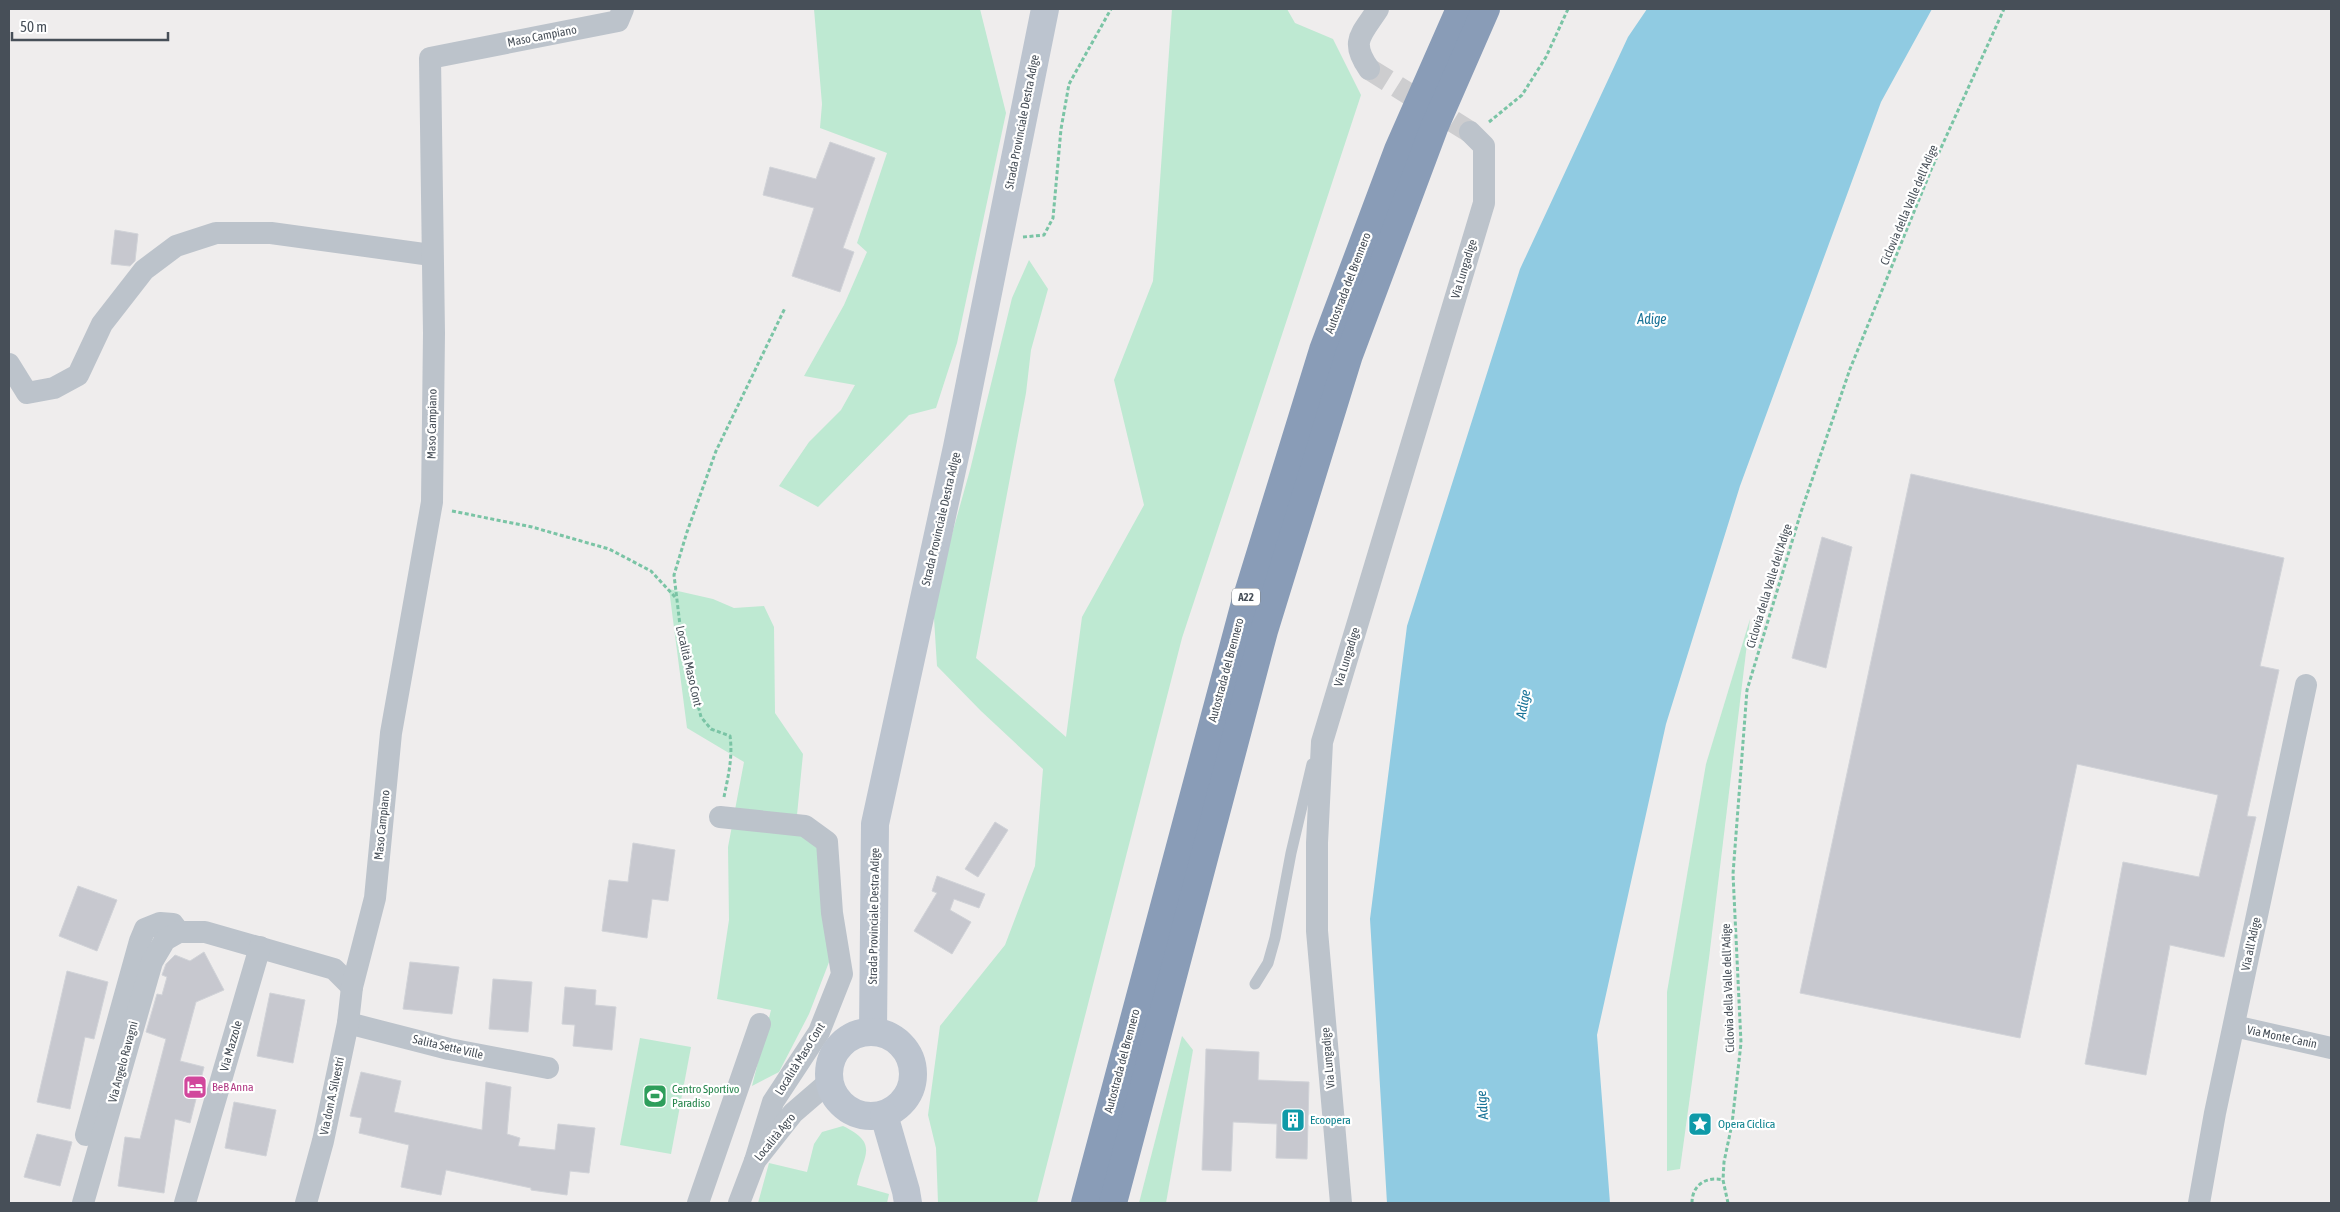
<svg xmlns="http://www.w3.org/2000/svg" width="2340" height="1212" font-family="'Asap Condensed',sans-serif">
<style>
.green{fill:#bee9d2}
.water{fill:#90cbe2}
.building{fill:#c7c8cf;stroke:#d1d3d8}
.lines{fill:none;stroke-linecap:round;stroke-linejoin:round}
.street-tunnel{stroke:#cdcdcf;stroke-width:22;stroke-dasharray:22 11;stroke-linecap:butt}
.path{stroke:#7ac4a5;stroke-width:3;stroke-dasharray:4 2.5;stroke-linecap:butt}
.lane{stroke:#bcc3cb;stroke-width:11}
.street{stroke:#bcc3cb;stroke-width:22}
.secondary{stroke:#bcc4cf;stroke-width:28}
.highway{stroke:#899cb7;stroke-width:28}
.labels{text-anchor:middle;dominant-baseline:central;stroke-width:4.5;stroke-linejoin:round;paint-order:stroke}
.shield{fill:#fff;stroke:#7e848a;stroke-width:1}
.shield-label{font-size:11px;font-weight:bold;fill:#474f58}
.street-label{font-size:12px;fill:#474f58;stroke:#fff}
.hotel-label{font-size:12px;fill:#b23c85;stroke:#fff;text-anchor:start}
.leisure-label{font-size:12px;fill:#27864d;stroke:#fff;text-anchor:start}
.culture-label{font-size:12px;fill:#0d838f;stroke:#fff;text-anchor:start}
.water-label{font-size:14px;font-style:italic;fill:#1a7498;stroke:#fff}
</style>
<rect width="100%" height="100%" fill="#efeded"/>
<g class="green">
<path d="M814,9H980L1006,113L957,343L936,408L909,415L818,507L779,486L809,442L841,410L855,385L804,376L844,305L867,252L857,243L887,153L820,128L822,104Z"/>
<path d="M1172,9H1287L1295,23L1333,39L1361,95L1182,638L1037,1203H938L936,1148L928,1115L940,1026L1005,945L1035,866L1043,769L981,711L937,666L933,602L970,470L1012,298L1029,260L1048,289L1031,350L1026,393L976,658L1066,737L1082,617L1144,505L1114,380L1153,281Z"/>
<path d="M669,589L713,599L734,608L764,606L774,627L775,713L803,754L797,815L837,842L836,944L809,1014L779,1072L752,1086L771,1010L717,999L729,920L728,847L744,762L687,728Z"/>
<path d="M1750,619L1709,958L1680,1169L1667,1171V992L1706,764Z"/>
<path d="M1182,1036L1193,1050L1166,1203H1139Z"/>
<path d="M640,1038L691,1047L671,1154L620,1145Z"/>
<path d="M843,1126C880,1144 863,1155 857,1185L889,1194L887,1203H758L769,1163L807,1172L814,1144L822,1132Z"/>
</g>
<path class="water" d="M1647,9H1932L1881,102L1740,486L1666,724L1597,1035L1610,1203H1387L1370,919L1407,626L1520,269L1628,37Z"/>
<g class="building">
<path d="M830,142L875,158L843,248L854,252L840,292L792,276L814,208L763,195L770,167L816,179Z"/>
<path d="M115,230L138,234L135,261L130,266L111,264Z"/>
<path d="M1911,474L2284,558L2260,666L2279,670L2247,816L2256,817L2224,957L2170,945L2146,1075L2085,1064L2123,862L2199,877L2218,795L2077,764L2020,1038L1800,993Z"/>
<path d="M1822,537L1852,547L1826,668L1792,658Z"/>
<path d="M995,822L1008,830L978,877L965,869Z"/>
<path d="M633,843L675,850L668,901L652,899L647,938L602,931L609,880L628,882Z"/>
<path d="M937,876L985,894L979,908L954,899L950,910L971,922L952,954L914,931L937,893L932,891Z"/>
<path d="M78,886L117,900L97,951L59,936Z"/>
<path d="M204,952L224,990L196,1002L180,1061L204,1067L190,1123L175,1119L164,1193L118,1186L125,1137L140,1139L166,1039L146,1032L157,994L162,995L167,977L162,975L166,964L175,955L190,961Z"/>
<path d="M410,962L459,967L452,1014L403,1009Z"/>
<path d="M67,971L108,982L94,1039L85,1037L70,1109L37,1102Z"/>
<path d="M493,979L532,982L528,1032L489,1029Z"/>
<path d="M565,987L596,990L595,1005L616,1007L612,1050L573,1046L575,1025L562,1024Z"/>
<path d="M270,993L305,1000L293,1063L257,1056Z"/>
<path d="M1206,1049L1259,1052L1258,1080L1309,1082L1307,1159L1276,1158L1277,1124L1233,1122L1231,1171L1202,1170Z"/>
<path d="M361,1072L401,1081L394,1112L482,1130L486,1082L511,1087L507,1134L520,1138L518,1146L555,1150L558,1124L595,1128L589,1173L570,1171L567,1195L531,1190V1188L446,1170L441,1195L401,1187L409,1145L359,1133L362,1118L350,1116Z"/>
<path d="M234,1102L276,1110L266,1156L225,1148Z"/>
<path d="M37,1134L72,1142L60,1186L24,1177Z"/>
</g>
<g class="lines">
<path class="street-tunnel" d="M1369,69L1470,132"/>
<g class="path">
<path d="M1489,122L1522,95L1546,57L1568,9"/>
<path d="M1023,237L1044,235L1053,218L1061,129L1069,84L1111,9"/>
<path d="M452,511L532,527L609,549L651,571L675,597"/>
<path d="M724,797C728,777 733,757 730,736L711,729L701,717L682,642L674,575L687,532L716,451L785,308"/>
<path d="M1692,1203C1692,1185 1706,1176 1723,1180"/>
<path d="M1728,1203L1723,1180L1724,1162L1732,1124L1741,1043L1733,874L1747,690L1801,512L1850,369L1931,170L2004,9"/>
</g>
<path class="lane" d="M1255,984L1268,963L1275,938L1291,853L1312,764"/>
<g class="street">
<path d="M1369,69C1349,41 1362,34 1378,9"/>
<path d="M9,364L27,393L54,388L78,375L102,324L144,270L176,246L216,233H271L431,255"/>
<path d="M720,817L805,826L827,842L832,913L842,974L819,1032L773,1102L755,1161"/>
<path d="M348,1023L449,1049L548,1068"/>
<path d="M2234,1026L2331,1048"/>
<path d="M86,1135L140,941L145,929L160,923L173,924L179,932"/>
<path d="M83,1203L152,962L165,940L179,932H205L334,969L352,987"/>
<path d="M185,1203L260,947"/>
<path d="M306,1203L323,1141L348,1023L352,987L375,898L391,733L432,502L434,333L430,58L618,21L623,9"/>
<path d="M698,1203L760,1024"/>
<path d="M739,1203L755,1161L793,1113L829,1082"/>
<path d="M1341,1203L1317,931V843L1322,742L1484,203V146L1470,132"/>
<path d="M2199,1203L2215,1113L2306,685"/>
</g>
<g class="secondary">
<path d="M873,1032L875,824L957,447L1045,9"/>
<circle cx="871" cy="1074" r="42"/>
<path d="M884,1115L906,1191L908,1203"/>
</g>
<g class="highway">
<path d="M1085,1203L1245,603L1323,350L1398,150L1460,9"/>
<path d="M1113,1203L1264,631L1349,355L1434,128L1486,9"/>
</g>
</g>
<defs>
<g id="hotel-square" transform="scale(1.25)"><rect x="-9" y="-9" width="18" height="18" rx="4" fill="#d1479c" stroke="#fff"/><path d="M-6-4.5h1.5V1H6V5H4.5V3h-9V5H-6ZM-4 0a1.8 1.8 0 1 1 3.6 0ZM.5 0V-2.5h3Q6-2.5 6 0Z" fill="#fff"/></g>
<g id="stadium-square" transform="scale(1.25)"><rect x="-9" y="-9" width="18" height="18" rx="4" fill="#2e9e5b" stroke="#fff"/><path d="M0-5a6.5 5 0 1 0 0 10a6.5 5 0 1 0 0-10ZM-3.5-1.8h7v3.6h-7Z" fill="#fff"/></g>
<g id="building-square" transform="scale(1.25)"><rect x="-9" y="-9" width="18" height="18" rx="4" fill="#0f9aa8" stroke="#fff"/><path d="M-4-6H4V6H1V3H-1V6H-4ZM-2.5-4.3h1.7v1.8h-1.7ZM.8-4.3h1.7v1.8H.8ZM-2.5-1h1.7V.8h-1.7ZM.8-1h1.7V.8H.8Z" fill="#fff"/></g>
<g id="sight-square" transform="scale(1.25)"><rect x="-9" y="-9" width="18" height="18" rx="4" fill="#0f9aa8" stroke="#fff"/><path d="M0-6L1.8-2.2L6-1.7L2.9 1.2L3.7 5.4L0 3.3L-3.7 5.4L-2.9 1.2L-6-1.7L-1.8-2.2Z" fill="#fff"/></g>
</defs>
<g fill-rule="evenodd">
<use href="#hotel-square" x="195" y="1087"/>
<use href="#stadium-square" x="655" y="1096"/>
<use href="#building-square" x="1293" y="1120"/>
<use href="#sight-square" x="1700" y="1124"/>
</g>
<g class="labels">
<rect class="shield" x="1232" y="588.5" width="28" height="17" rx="4"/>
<g class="shield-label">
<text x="1246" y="597">A22</text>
</g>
<g class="street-label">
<text transform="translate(542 36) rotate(-11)">Maso Campiano</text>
<text transform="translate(1022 122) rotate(-79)">Strada Provinciale Destra Adige</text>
<text transform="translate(1909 205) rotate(-67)">Ciclovia della Valle dell'Adige</text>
<text transform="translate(1464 269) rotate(-73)">Via Lungadige</text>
<text transform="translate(1348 283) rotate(-69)">Autostrada del Brennero</text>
<text transform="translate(432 424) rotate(-89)">Maso Campiano</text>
<text transform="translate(941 519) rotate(-77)">Strada Provinciale Destra Adige</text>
<text transform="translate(1769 586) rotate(-73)">Ciclovia della Valle dell'Adige</text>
<text transform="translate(1347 657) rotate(-73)">Via Lungadige</text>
<text transform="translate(689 666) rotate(77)">Località Maso Cont</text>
<text transform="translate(1226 670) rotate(-75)">Autostrada del Brennero</text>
<text transform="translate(382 825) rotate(-84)">Maso Campiano</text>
<text transform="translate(874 916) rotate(-89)">Strada Provinciale Destra Adige</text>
<text transform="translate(2251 944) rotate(-78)">Via all'Adige</text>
<text transform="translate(1728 988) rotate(-92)">Ciclovia della Valle dell'Adige</text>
<text transform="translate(2282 1037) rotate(12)">Via Monte Canin</text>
<text transform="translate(231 1046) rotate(-74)">Via Mazzole</text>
<text transform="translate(448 1047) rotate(13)">Salita Sette Ville</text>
<text transform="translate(1328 1058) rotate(-95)">Via Lungadige</text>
<text transform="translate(800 1059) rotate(-58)">Località Maso Cont</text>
<text transform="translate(1122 1061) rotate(-75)">Autostrada del Brennero</text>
<text transform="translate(123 1062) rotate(-75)">Via Angelo Ravagni</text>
<text transform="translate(332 1096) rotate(-78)">Via don A. Silvestri</text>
<text transform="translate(775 1137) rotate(-51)">Località Agro</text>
</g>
<g class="hotel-label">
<text x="212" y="1087">BeB Anna</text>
</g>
<g class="leisure-label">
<text x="672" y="1089">Centro Sportivo<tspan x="672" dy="14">Paradiso</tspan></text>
</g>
<g class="culture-label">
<text x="1310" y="1120">Ecoopera</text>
<text x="1718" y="1124">Opera Ciclica</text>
</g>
<g class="water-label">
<text x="1652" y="319">Adige</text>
<text transform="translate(1523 704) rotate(-80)">Adige</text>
<text transform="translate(1482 1105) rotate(-95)">Adige</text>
</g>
</g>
<rect width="2340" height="1212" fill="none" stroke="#474f58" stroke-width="20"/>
<path d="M12 32v8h156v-8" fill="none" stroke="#474f58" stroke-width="2.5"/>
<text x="20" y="32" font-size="15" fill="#474f58" stroke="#ffffff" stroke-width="4" paint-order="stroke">50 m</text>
</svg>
